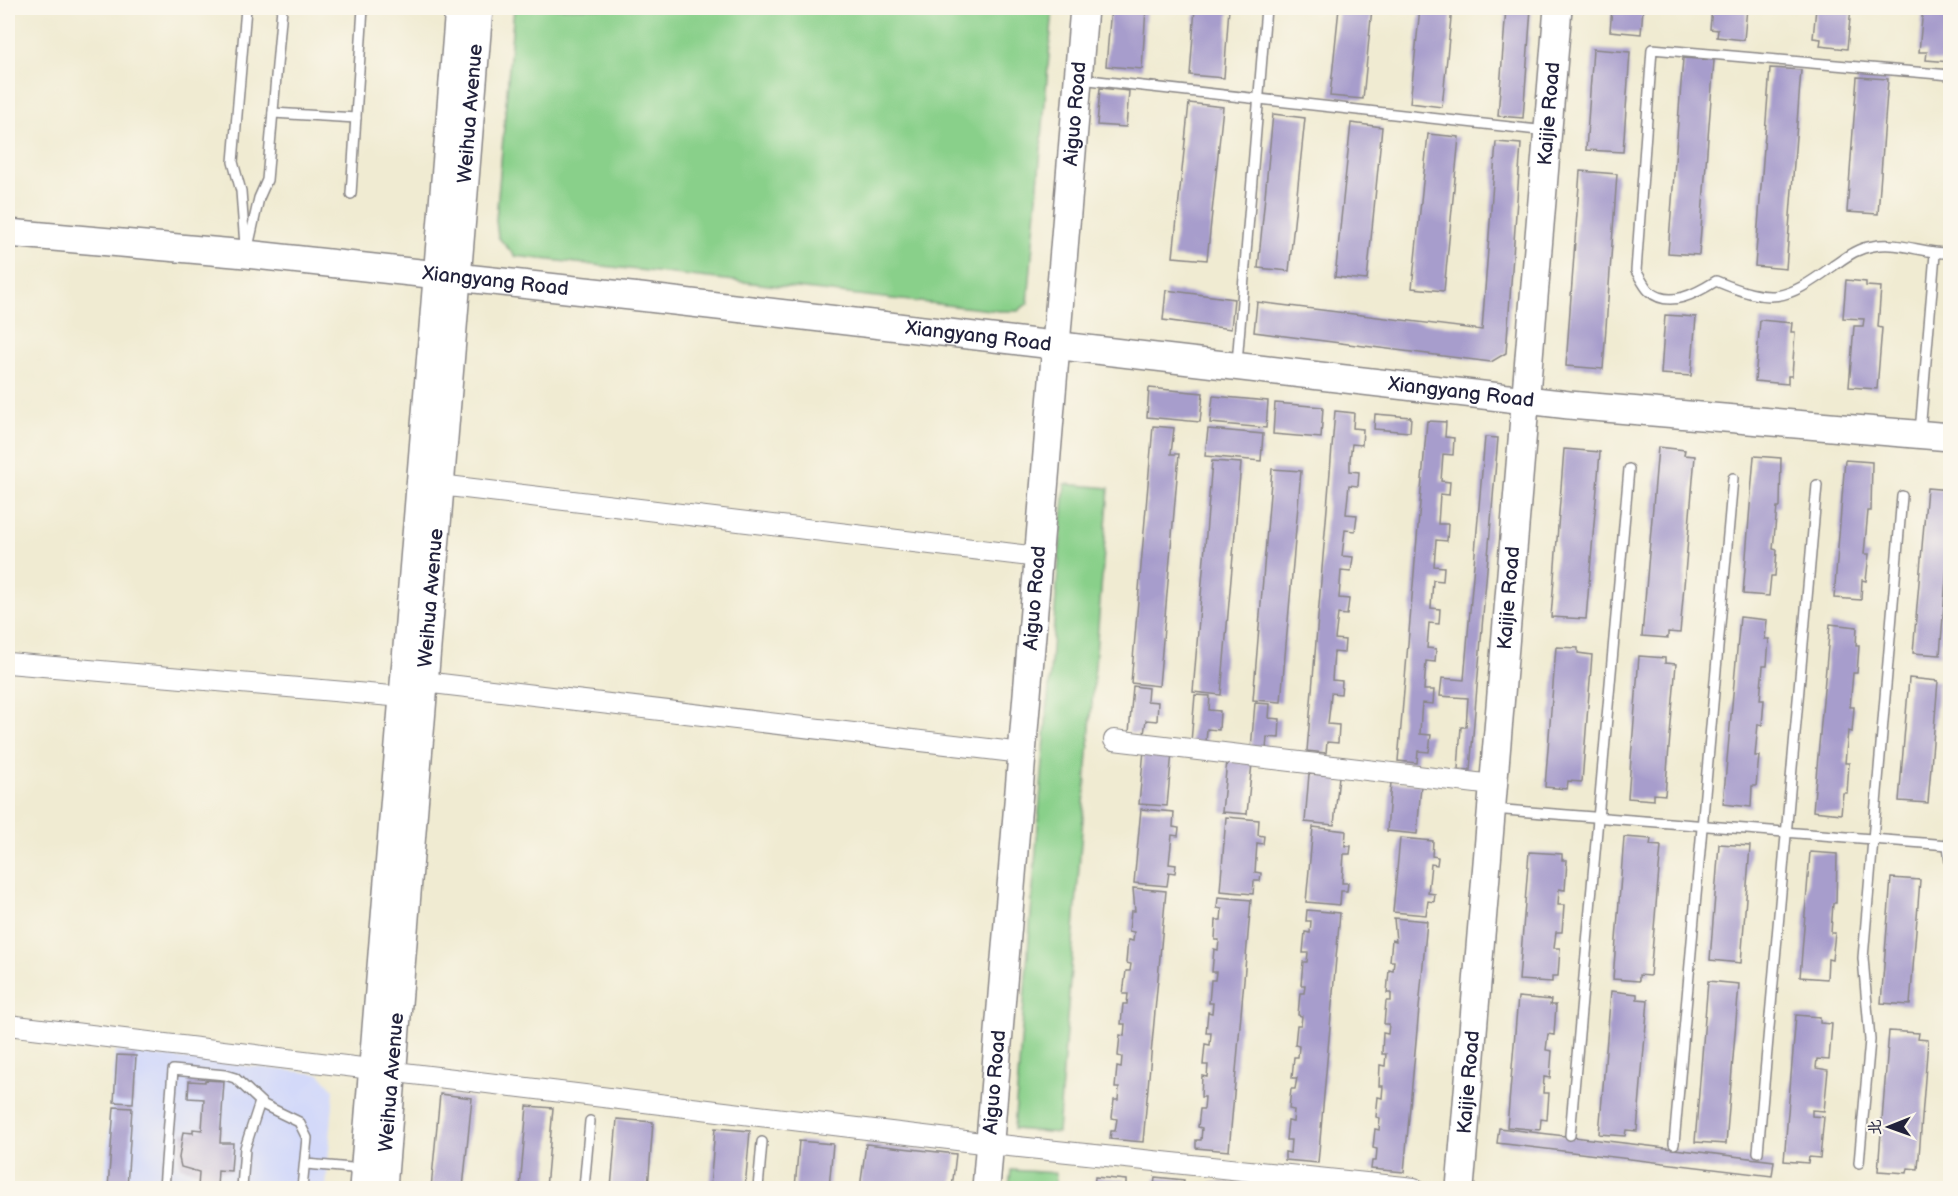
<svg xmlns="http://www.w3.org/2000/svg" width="1958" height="1196" font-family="'Balsamiq Sans','LXGW WenKai TC',sans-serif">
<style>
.built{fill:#d3d9f9}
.green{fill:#89d08a;stroke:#567962;stroke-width:1.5}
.building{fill:#a79dcc}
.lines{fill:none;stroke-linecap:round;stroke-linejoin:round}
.lane-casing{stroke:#898686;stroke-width:12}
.street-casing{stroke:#898686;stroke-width:22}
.secondary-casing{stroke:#898686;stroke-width:30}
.lane{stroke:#fff;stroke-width:9}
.street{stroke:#fff;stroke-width:20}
.secondary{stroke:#fff;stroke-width:27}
.labels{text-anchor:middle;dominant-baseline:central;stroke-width:6;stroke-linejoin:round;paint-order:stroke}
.street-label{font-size:20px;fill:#22223b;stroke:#fbf7ec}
</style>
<rect width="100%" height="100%" fill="#fbf7ec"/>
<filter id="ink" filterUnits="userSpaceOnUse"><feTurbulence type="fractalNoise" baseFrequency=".0167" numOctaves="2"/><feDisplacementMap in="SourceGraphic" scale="12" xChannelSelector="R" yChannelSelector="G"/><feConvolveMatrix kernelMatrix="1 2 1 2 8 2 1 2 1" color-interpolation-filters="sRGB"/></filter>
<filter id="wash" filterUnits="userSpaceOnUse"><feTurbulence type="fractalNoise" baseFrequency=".008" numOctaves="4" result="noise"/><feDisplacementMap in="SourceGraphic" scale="24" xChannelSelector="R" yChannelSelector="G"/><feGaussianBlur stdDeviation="1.35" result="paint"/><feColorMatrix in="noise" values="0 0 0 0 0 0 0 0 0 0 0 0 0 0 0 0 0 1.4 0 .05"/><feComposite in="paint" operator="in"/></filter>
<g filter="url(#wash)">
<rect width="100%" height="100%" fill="#f0ebd2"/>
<path class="built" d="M115,1051L320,1074L334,1090L326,1188H104Z"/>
<g class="green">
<path d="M514,8H1053L1028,303L1018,311H999L515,256L498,237L496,220Z"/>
<path d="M1065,484L1109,488L1058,1133L1014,1129Z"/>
<path d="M1011,1170L1056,1173L1055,1188H1009Z"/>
</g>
<g id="blocks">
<g class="building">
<path d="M1111,8H1146L1142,69L1106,66Z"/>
<path d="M1195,8H1229L1224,78L1190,75Z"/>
<path d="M1339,8H1372L1363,99L1330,96Z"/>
<path d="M1420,8H1452L1442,107L1410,103Z"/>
<path d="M1506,8H1531L1523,118L1498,116Z"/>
<path d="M1612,8H1643L1641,34L1610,31Z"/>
<path d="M1712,8H1747L1744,40L1717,37L1718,30L1710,29Z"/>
<path d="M1816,8H1851L1847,49L1820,46L1821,39L1813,38Z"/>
<path d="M1923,8H1950V62L1926,60L1927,52H1919Z"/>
<path d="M1593,49L1630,52L1623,152L1586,150Z"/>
<path d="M1683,58L1714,60L1699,255L1668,253Z"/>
<path d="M1770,68L1801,70L1786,269L1755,266Z"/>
<path d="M1857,77L1888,79L1878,214L1847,212Z"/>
<path d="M1100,88L1129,91L1126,127L1097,125Z"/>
<path d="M1189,103L1223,107L1207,260L1173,257Z"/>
<path d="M1273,114L1305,118L1289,271L1258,268Z"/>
<path d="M1351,123L1382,127L1367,280L1335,277Z"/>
<path d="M1428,134L1459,137L1444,291L1412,288Z"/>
<path d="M1496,142L1521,144L1506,353L1491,362L1254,332L1257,302L1482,330Z"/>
<path d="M1580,171L1617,174L1603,369L1566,366Z"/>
<path d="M1846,280L1866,282V286L1881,287L1878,327L1882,328L1877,389L1849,387L1854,326H1863L1864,319L1843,318Z"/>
<path d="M1166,290L1234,299L1231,329L1163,320Z"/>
<path d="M1665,315L1696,317L1691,376L1661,374Z"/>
<path d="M1760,320L1792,323L1791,332H1795L1792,376H1788V384L1755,381Z"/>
<path d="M1149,388L1203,393L1200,422L1147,417Z"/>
<path d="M1213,396L1268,401L1266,428L1210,423Z"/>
<path d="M1275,403L1323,407L1321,438L1273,434Z"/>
<path d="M1335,411L1354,413L1353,428L1363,429L1362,445L1352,444L1350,459V471L1359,472L1358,486L1349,485L1346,514L1357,515L1355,531L1345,530L1342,556L1353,557L1351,572L1341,571L1339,598L1349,599L1347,615L1338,614L1335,639L1345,640L1344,653L1334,652L1332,680L1342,681L1341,694L1331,693L1330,706L1328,724L1339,725L1338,743L1327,742L1326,753L1307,751Z"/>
<path d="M1375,414L1411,417L1410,432L1374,429Z"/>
<path d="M1427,421L1446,422L1445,437L1454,438L1453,455L1443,454L1441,481L1450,482L1449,495L1440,494L1438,524H1448L1447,541L1436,540L1434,566L1444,567L1443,581L1433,580L1431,608L1440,609L1439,624L1429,623L1427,648L1436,649L1435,662L1426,661L1424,690H1434L1433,704L1422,703L1421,715L1420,734L1431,735L1429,752L1418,751L1417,763L1398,761Z"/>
<path d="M1153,426L1174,428L1171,454H1179L1159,686L1131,683Z"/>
<path d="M1208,429L1263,434L1261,461L1205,456Z"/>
<path d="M1485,437L1498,438L1470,770L1458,769L1461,727H1466L1468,698L1440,696L1442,678L1464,680Z"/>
<path d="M1658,447L1685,450L1684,455L1695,456L1680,633L1668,632V638L1642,636Z"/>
<path d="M1564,449L1600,452L1586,619L1551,617Z"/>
<path d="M1754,456L1781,458L1780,507H1777L1773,549L1777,550L1775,576H1771L1769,596L1743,594Z"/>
<path d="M1845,460L1872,462L1871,511H1868L1864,554H1869L1866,581L1862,580L1861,600L1834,598Z"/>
<path d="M1212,461L1241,463L1221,695L1193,692Z"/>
<path d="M1272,469L1301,471L1281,702L1253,700Z"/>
<path d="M1927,488L1950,490V527L1940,655L1913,653Z"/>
<path d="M1740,617L1767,620L1765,639H1769L1767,666H1763L1760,700H1764L1762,725L1758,724L1755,756H1759L1756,786H1752L1751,807L1723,804Z"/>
<path d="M1830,624L1857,627L1856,646H1859L1857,673H1853L1850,707H1854L1852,732L1848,731L1845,763H1849L1847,793H1843L1841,814L1813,811Z"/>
<path d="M1556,647L1578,648V653L1592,655L1582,782L1568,781L1567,789L1545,787Z"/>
<path d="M1639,656L1665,658V663L1676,664L1665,795L1654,794V800L1628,798Z"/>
<path d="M1909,678L1938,681L1928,803L1899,801Z"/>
<path d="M1133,686L1148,688L1147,701L1158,702L1157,721L1146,720L1144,734L1129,733Z"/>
<path d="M1195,695L1210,696L1209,710L1220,711L1219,730L1207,729L1206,743L1191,742Z"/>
<path d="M1255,703L1270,704L1269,718L1280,719L1279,738L1267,737L1266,750L1251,749Z"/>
<path d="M1144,750L1172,752L1167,806L1139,804Z"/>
<path d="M1227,761L1252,763L1247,814L1222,812Z"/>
<path d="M1309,774L1339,776L1334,825L1305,822Z"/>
<path d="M1391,782L1421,785L1417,834L1387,831Z"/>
<path d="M1141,809L1174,812L1173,827L1179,828L1178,836L1172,835L1169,864L1176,865L1175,873L1169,872L1167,886L1134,883Z"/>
<path d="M1226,817L1259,820L1258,835L1264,836L1263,844L1257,843L1255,872L1261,873L1260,881H1254L1253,894L1220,891Z"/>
<path d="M1313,827L1346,831L1345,846H1351L1350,854H1344L1342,883H1348L1347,891H1341L1340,905L1306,902Z"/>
<path d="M1624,837L1651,839L1650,845L1661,846L1650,976L1639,975V981L1613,979Z"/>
<path d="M1400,838L1433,841L1432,856L1438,857L1437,865L1431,864L1428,893L1435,894L1434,902L1428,901L1426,915L1393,912Z"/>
<path d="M1719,844L1750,846L1741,963L1710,960Z"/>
<path d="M1529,852L1562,854V860H1567L1565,890L1559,889L1558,905H1564L1562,932H1556L1554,948H1560L1558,976H1552V982L1519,980Z"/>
<path d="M1810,852L1837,854L1836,903H1833L1831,933H1835L1832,960L1828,959L1827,979L1800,977Z"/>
<path d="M1891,878L1920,880L1910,1005L1881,1003Z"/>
<path d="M1133,888L1166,891L1143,1142L1110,1139L1111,1131H1115L1117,1119L1112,1118L1114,1100H1118L1119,1088H1115L1117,1067L1121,1068L1122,1057L1118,1056L1120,1035L1124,1036L1125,1024H1121L1123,1004H1127L1128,994H1123L1126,971H1130L1131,964L1126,963L1128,940L1133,941L1134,932L1129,931L1131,911H1135Z"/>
<path d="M1218,897L1251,900L1229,1151L1196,1148V1140H1201L1202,1128L1198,1127L1200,1109H1204L1205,1097H1201L1202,1076L1207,1077L1208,1065H1203L1205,1044L1210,1045L1211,1033H1206L1208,1012L1212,1013L1213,1003H1209L1211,980H1215L1216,972H1212L1214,949L1218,950L1219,940H1215L1216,920H1221L1222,909L1217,908Z"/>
<path d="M1307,910L1340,913L1318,1163L1285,1160V1152L1290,1153L1291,1140H1286L1288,1121L1293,1122L1294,1110L1289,1109L1291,1089H1295L1297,1078H1292L1294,1057H1298L1299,1046L1295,1045L1297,1025H1301L1302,1016L1298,1015L1300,993H1304L1305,985H1301L1303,962H1307L1308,953H1303L1305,932L1310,933L1311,921H1306Z"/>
<path d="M1394,918L1427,921L1404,1172L1371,1169L1372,1161H1376L1377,1149L1373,1148L1375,1129L1379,1130L1380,1118L1376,1117L1378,1097L1382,1098L1383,1086H1379L1380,1065L1385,1066L1386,1054H1382L1383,1033L1388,1034L1389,1024H1384L1386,1001H1391V993H1387L1389,970L1393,971L1394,961H1390L1392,940L1396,941Z"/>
<path d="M1708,981L1739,984L1726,1144L1695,1142Z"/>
<path d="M1611,991L1637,994V999L1648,1000L1637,1131L1626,1130L1625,1136L1599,1134Z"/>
<path d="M1518,997L1551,1000L1550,1005H1556L1554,1035L1548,1034L1546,1050L1552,1051L1550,1078L1544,1077L1543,1093H1549L1547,1120L1541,1119L1540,1130L1507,1127Z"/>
<path d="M1796,1015L1820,1017V1023L1832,1024L1829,1060L1817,1059L1816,1068L1828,1070L1824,1111L1812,1110V1116L1824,1117L1820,1158L1809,1157L1808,1163L1784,1161Z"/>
<path d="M1889,1031L1919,1033L1918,1039L1928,1040L1918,1169L1908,1168L1907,1173L1878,1171Z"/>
<path d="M117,1055L136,1056L133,1103L114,1102Z"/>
<path d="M205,1080L224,1081L220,1143H233L231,1171L218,1170L217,1188H198L199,1172L181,1167L179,1158L183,1132L193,1133V1129L202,1130L204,1099L188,1098L189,1081L205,1082Z"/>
<path d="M440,1094L472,1098L463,1188H431Z"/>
<path d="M527,1106L553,1108L546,1188H520Z"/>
<path d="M114,1107L132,1108L127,1188H108Z"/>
<path d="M617,1119L653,1122L648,1188H611Z"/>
<path d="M715,1128L750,1131L745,1188H710Z"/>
<path d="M1499,1128L1774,1161L1772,1176L1497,1143Z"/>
<path d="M799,1141L833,1144L829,1188H795Z"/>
<path d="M866,1144L956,1154L952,1188H860Z"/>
<path d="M1095,1177L1126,1180V1188H1094Z"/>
<path d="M1155,1177L1184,1180L1183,1188H1154Z"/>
<path d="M1211,1182L1240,1184L1239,1188H1211Z"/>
</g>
</g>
</g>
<g filter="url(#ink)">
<use href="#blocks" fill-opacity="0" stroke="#898686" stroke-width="1.5"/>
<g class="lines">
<g class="lane-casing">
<g id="lane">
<path d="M1950,75L1652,49L1636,271C1640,277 1644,286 1649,291C1669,309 1697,293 1716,281C1772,304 1784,302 1833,266C1846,257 1857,248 1873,246C1900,241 1924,254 1950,253"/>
<path d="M1080,79L1547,131"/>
<path d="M273,113L356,118"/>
<path d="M351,194L363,8"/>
<path d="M245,246L241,191L233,162L246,8"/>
<path d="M247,252L259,198L267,180L282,8"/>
<path d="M1237,363L1266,8"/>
<path d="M1920,432L1935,254"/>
<path d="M1493,809L1948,845"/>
<path d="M1950,836L1948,845L1950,862"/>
<path d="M1570,1135L1629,469"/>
<path d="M1674,1144L1733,478"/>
<path d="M1758,1152L1817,485"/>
<path d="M1859,1163L1870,1040L1863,958L1902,496"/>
<path d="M306,1164L363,1169"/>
<path d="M164,1188L173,1070L225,1075L235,1078L264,1105L299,1122L307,1138L302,1188"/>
<path d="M242,1188L245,1148L260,1102"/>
<path d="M584,1188L590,1121"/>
<path d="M758,1188L762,1142"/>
</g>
</g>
<g class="street-casing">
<g id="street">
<path d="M440,485L1038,557"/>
<path d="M8,663L403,697"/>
<path d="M424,682L1022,753"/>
<path d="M1114,740L1493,785"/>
<path d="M8,1025L990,1144L1414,1188"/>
</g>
</g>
<g class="secondary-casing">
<g id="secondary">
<path id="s1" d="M8,233L246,254L640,297L1569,405L1950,437"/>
<path d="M363,1188L459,8"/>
<path id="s2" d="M383,1188L479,8"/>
<path id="s3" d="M986,1188L1084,8"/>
<path id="s4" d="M1460,1188L1558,8"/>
</g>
</g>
<use href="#lane" class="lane"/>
<use href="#street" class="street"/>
<use href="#secondary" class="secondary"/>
</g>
</g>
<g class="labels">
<g class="street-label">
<text stroke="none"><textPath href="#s2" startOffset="1078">Weihua Avenue</textPath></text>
<text stroke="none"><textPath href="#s3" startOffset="1078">Aiguo Road</textPath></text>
<text stroke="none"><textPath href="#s4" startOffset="1078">Kaijie Road</textPath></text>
<text stroke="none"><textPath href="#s1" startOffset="490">Xiangyang Road</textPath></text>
<text stroke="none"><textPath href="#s1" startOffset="976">Xiangyang Road</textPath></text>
<text stroke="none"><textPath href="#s1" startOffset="1462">Xiangyang Road</textPath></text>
<text stroke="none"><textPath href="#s2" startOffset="592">Weihua Avenue</textPath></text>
<text stroke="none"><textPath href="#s3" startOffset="592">Aiguo Road</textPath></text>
<text stroke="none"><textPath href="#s4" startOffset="592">Kaijie Road</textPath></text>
<text stroke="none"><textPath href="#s2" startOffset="106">Weihua Avenue</textPath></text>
<text stroke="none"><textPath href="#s3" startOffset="106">Aiguo Road</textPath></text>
<text stroke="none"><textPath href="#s4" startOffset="106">Kaijie Road</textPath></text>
</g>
</g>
<rect width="1958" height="1196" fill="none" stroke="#fbf7ec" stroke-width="30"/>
<g transform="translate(1889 1127) rotate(269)" stroke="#fbf7ec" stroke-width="4.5" paint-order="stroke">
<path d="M0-4.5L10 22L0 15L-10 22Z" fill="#22223b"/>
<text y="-9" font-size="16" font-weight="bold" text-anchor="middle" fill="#22223b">北</text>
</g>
</svg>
